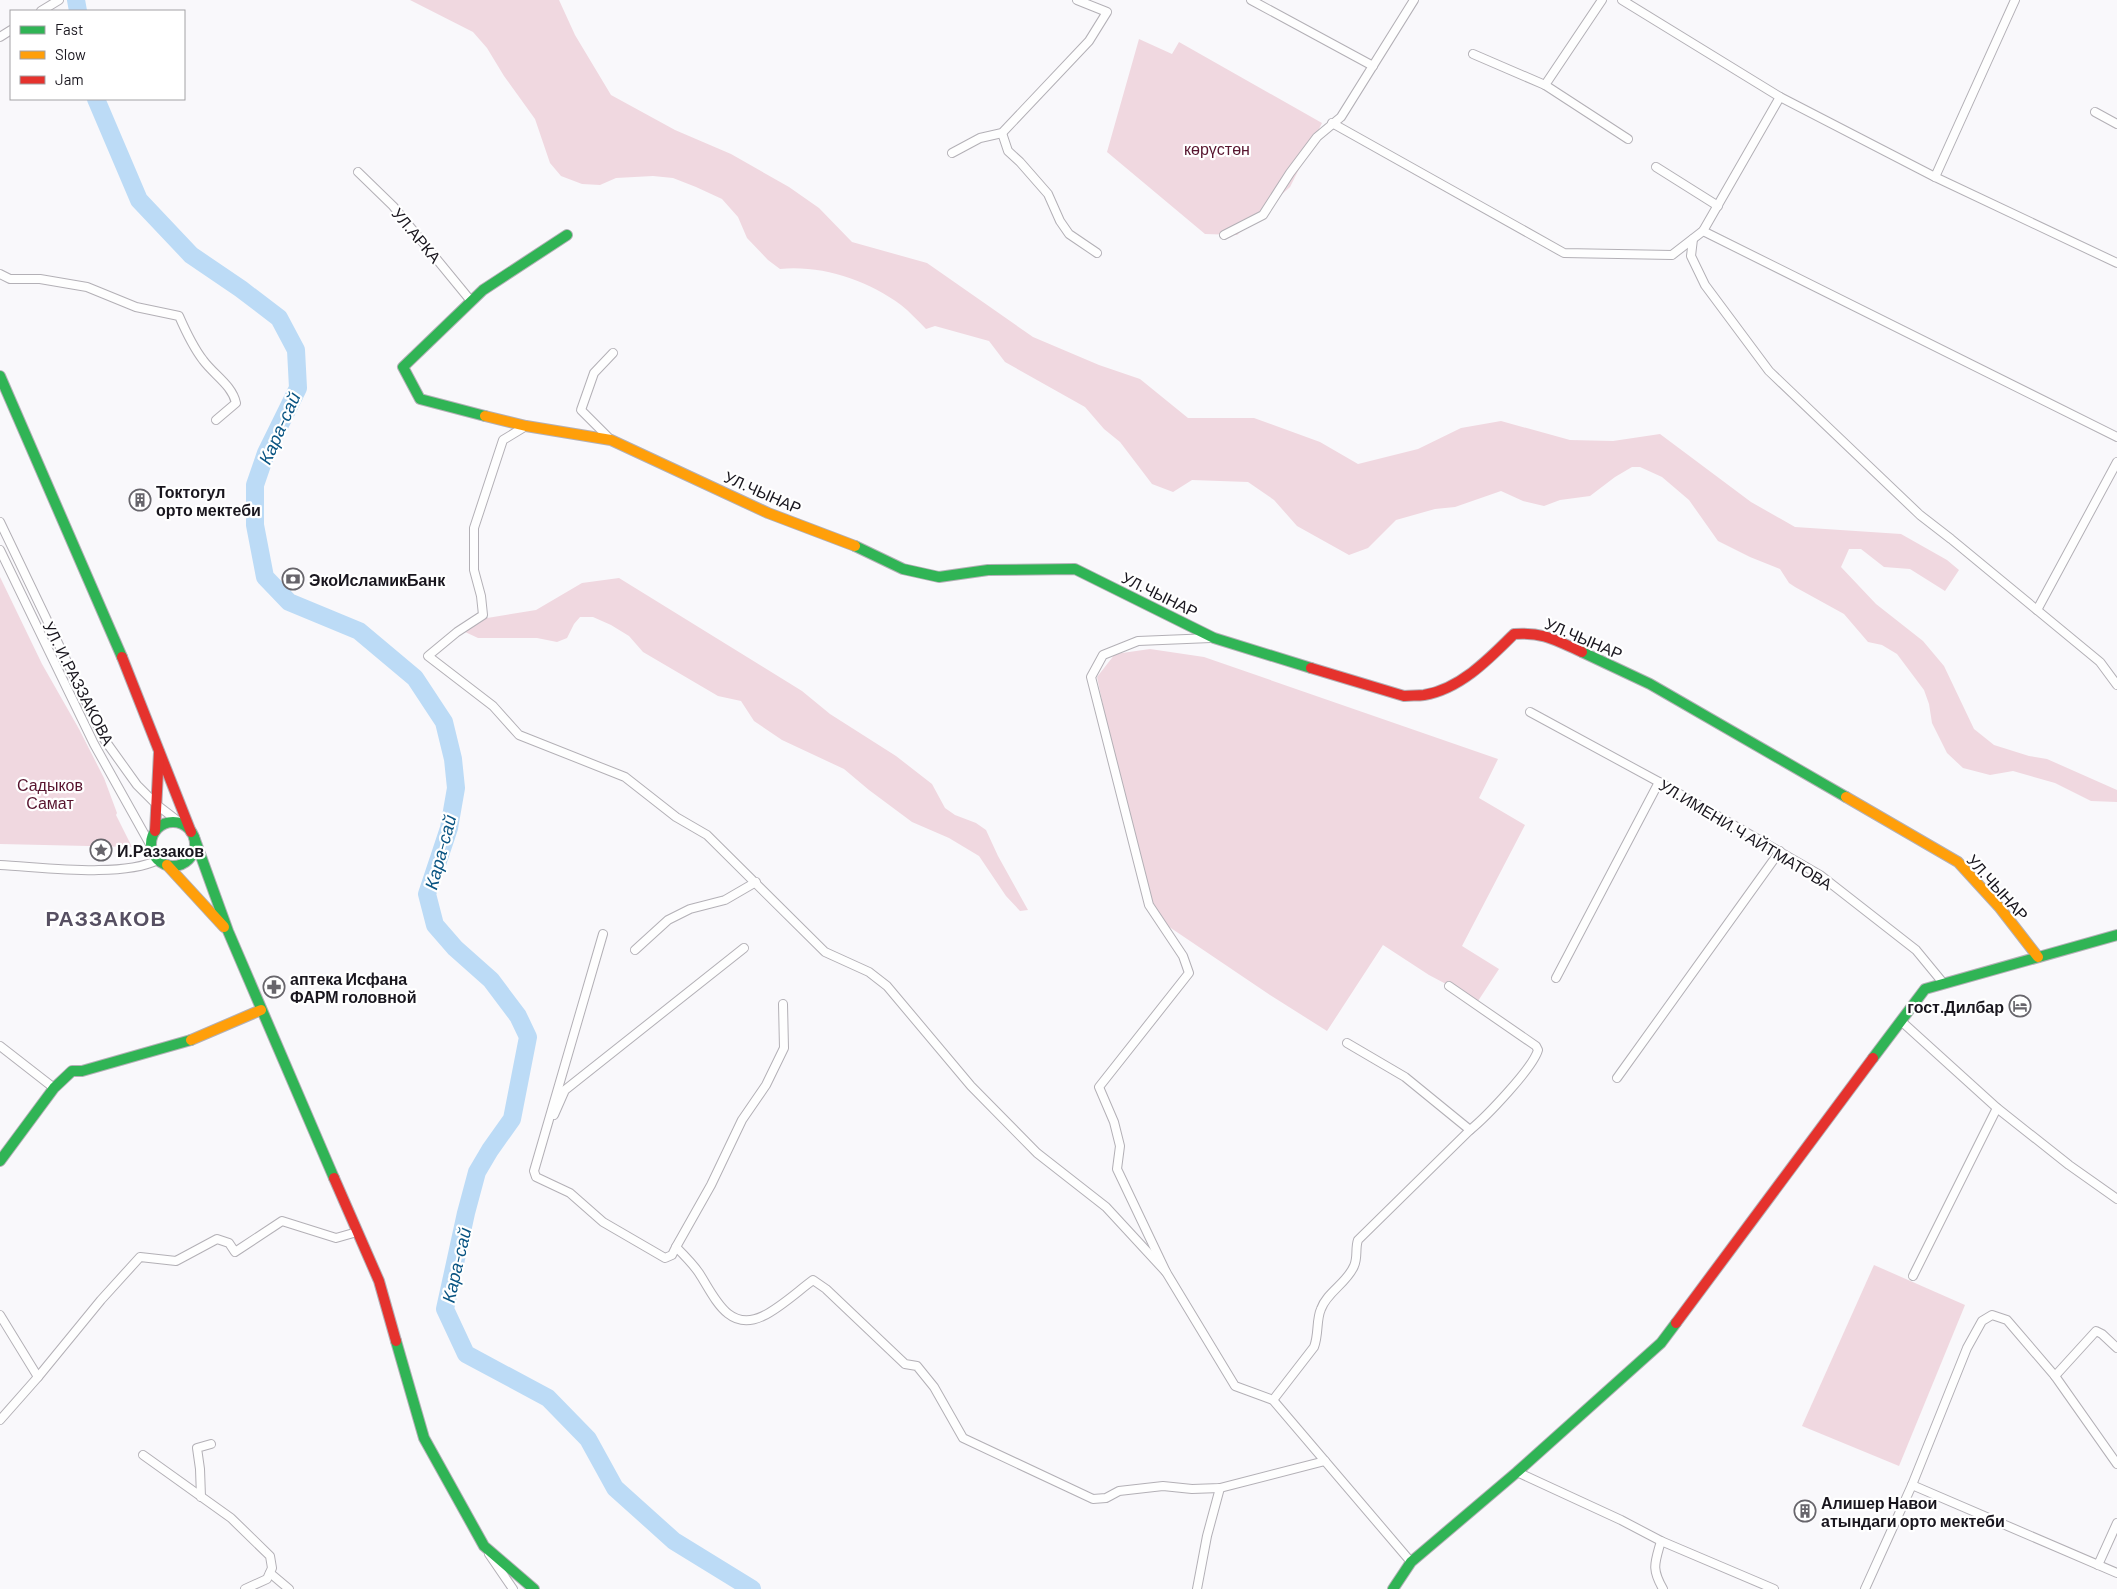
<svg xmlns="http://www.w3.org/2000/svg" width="2117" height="1589" font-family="Barlow,sans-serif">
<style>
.green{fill:#f0d8e0}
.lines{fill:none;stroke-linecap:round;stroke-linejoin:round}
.river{stroke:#bcdbf6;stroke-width:18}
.street-casing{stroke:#b3b0b6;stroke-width:10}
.fast-casing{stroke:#b3b0b6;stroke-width:12}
.slow-casing{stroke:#b3b0b6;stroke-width:12}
.jam-casing{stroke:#b3b0b6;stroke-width:12}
.street{stroke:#fefefe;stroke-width:8}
.fast{stroke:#30b455;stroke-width:10}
.slow{stroke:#ff9f0a;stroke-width:10}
.jam{stroke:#e5322d;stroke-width:10}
.labels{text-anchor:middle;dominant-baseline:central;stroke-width:4.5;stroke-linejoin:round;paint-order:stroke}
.park-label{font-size:16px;fill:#57142e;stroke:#fff}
.street-label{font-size:16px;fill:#19161e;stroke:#fff}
.poi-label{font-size:16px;font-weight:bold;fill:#19161e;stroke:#fff;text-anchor:start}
.water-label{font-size:18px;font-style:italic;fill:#095482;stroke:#fff}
.district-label{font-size:21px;font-weight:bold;letter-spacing:1px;fill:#575062;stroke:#fff}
</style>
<rect width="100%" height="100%" fill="#f9f8fb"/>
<g class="green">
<path d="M410,0H559L575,35L611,95L675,130L731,154L789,187L819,208L852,242L927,263L1033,337L1099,365L1140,379L1188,418H1254L1320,442L1358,464L1418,449L1461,428L1501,421L1570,440L1613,441L1660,434L1751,502L1795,527L1901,534L1947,560L1959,570L1945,591L1910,569L1884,567L1861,549H1849L1841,567L1876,604L1923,641L1944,666L1974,729L1994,745L2029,756L2047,759L2117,790V802L2091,801L2055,783L2013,771L1990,775L1963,768L1947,753L1932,723L1929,704L1924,690L1897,654L1882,645L1868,642L1844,614L1795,587L1789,583L1780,569L1750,557L1718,541L1689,500L1662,477L1640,467H1632L1615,477L1590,496L1560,500L1544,506L1523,501L1501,491L1455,507L1435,509L1396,520L1368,548L1349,555L1297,526L1274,500L1248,482L1192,480L1173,492L1152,484L1120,442L1104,429L1085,407L1005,362L989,341L935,326L926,329C918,321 910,312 901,305C867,280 822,265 780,269L768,260L747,238L738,217L722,199L696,187L673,178L653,176L616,178L600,185L582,184L561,176L550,163L535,119L504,76L487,48L473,32Z"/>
<path d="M1139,39L1172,54L1179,42L1322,123L1290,187L1237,235L1205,234L1107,152Z"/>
<path d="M0,577L42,664L79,729L104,778L117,813L116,815L132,847L0,844Z"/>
<path d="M619,578L802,691L830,714L896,756L932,784L945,808L955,815L976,823L986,830L998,856L1028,910L1020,911L1006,896L979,856L949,838L912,822L869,790L844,769L782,740L754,721L741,701L718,696L643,652L629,636L611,625L593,617H580L574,624L567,638L557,642L537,638H478L463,631L475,620L536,610L582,583Z"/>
<path d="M1150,649L1204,657L1498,759L1479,798L1525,825L1462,946L1499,969L1478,1001L1429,975L1383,945L1327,1031L1270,995L1156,918L1121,793L1097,677L1115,654Z"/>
<path d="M1874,1265L1965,1305L1899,1466L1802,1426Z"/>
</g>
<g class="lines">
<g class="river">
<path d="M76,0L78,11"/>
<path d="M96,99L139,200L191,255L241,289L279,318L296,350L298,388L266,453L255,485V525L265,577L289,602L359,631L415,678L444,722L453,759L456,788L449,828L427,894L435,925L455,948L491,980L518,1016L528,1037L512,1119L490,1150L477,1172L466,1213L445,1309L466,1354L548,1398L588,1439L615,1488L674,1541L752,1589"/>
</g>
<g class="street-casing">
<g id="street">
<path d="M1251,0L1373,66"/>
<path d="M1602,0L1545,85L1628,139"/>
<path d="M1622,0L1780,97L1935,177L2117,263"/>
<path d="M41,11L59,0"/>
<path d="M0,37L11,30"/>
<path d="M1473,54L1545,85"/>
<path d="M2095,112L2117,124"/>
<path d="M1332,123L1564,253L1672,255L1703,231L1780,97"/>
<path d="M1002,133L1008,151L1020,162L1048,194L1060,221L1069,234L1097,253"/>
<path d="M952,153L980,138L1002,133L1089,41L1107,12L1077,0"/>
<path d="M1656,167L1718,206"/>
<path d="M358,172L393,206L471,301"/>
<path d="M1935,177L2015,0"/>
<path d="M1703,231L2117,437"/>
<path d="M1224,235L1263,215L1290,173L1317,137L1341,117L1414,0"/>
<path d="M1693,239L1691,256L1705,285L1769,371L1920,515L1951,539L2100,662L2117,685"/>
<path d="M0,274L10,279H40L87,287L136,307L179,316C186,332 193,347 203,360C214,375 232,385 236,403L216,420"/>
<path d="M526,426L503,440L474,528V570L481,596L483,615L457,632L428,656L493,706L519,735L625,777L676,817L707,835L825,952L869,972L887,986L971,1086L1037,1153L1106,1207L1166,1272"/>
<path d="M611,440L581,410L594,373L613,353"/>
<path d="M0,522L104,739L137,785L157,805L183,825"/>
<path d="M0,550L94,744L151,846"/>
<path d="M2037,610L2117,462"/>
<path d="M1211,638L1138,641L1103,655L1091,677L1149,905L1183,956L1189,973L1099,1087L1114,1122L1120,1146L1117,1169L1166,1272L1235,1386L1273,1400L1411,1562"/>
<path d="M1530,712L1659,782L1820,875L1916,950L1944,984"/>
<path d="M0,865C43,867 121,878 158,860"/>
<path d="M603,934L534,1171L536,1177L570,1193L603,1222L665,1258L672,1255L676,1247"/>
<path d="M635,950L668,920L690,909L725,900L756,882"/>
<path d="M1556,978L1659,782"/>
<path d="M783,1004L784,1048L766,1085L742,1120L711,1185L676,1247C684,1255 693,1264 699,1273C714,1296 728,1333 763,1316C780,1308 798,1291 813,1280L826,1289L905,1364L917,1366L934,1387L963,1438L1093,1499L1106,1498L1119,1491L1163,1486L1192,1489L1220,1488L1325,1461"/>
<path d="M1901,1021L1997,1108L2069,1165L2117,1199"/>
<path d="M1347,1043L1405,1077L1470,1130C1486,1117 1533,1068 1538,1050L1536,1046L1449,986"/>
<path d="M0,1046L54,1088"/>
<path d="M1617,1078L1780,851"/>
<path d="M554,1115L565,1090L744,948"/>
<path d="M1913,1276L1997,1108"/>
<path d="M0,1315L38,1377L0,1420"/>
<path d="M2055,1376L2096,1331L2102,1334L2117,1348"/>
<path d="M38,1377L101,1300L140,1257L176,1261L217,1239L229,1243L235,1252L282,1221L336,1238L357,1232"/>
<path d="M1273,1400L1314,1347C1319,1334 1316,1320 1321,1309C1327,1292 1347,1283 1354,1266C1358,1258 1355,1248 1358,1240L1470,1130"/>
<path d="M143,1455L231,1518L270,1556L272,1568L267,1579L245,1589"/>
<path d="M1517,1472L1621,1520L1661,1541L1774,1589"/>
<path d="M1912,1485L2117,1573"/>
<path d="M201,1497L200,1469L197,1448L211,1444"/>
<path d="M1661,1541C1655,1563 1651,1568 1663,1589"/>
<path d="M489,1554L513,1589"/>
<path d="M2098,1565L2117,1523"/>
<path d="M270,1573L289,1589"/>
<path d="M1197,1589L1207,1536L1220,1488"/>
<path d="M1865,1589L1912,1485L1967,1348L1982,1321L1992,1315L2007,1320L2055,1376L2117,1464"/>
</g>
</g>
<g class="fast-casing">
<g id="fast">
<path d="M0,376L122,657"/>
<path d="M485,416L420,399L403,367L483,290L567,235"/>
<path d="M855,546L903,569L939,577L988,570L1075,569L1214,638L1311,668"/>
<path d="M1582,652L1650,684L1846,797"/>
<circle cx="173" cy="844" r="22"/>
<path d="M194,837L228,931L334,1178"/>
<path d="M1873,1058L1925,989L2117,935"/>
<path d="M0,1161L54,1088L72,1071H82L191,1040"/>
<path d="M396,1341L424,1438L484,1546L534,1589"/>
<path d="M1393,1589L1411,1562L1517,1472L1661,1343L1676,1323"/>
</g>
</g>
<g class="slow-casing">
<g id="slow">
<path d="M485,416L526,426L611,440L768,513L855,546"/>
<path d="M1846,797L1958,862L2000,908L2038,957"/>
<path d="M167,865L224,927"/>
<path d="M191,1040L261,1010"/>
</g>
</g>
<g class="jam-casing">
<g id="jam">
<path d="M122,657L191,832"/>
<path d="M1311,668L1404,696C1411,695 1417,696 1424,695C1460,689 1489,659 1514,634C1544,632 1555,640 1582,652"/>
<path d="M155,831L159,752"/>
<path d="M334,1178L379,1281L396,1341"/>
<path d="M1676,1323L1873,1058"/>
</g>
</g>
<use href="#street" class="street"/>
<use href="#fast" class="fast"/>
<use href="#slow" class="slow"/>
<use href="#jam" class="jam"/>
</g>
<defs>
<g id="building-ring" transform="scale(1.125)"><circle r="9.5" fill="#fff" stroke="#67656b" stroke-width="1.5"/><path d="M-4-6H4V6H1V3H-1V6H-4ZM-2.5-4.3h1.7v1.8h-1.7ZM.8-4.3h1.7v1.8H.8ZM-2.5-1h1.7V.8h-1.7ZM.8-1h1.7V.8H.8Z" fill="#67656b"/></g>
<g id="bank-ring" transform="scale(1.125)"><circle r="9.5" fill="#fff" stroke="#67656b" stroke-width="1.5"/><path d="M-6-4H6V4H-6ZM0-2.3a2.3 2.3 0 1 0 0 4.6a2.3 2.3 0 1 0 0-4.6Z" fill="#67656b"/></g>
<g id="sight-ring" transform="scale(1.125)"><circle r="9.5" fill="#fff" stroke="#67656b" stroke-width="1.5"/><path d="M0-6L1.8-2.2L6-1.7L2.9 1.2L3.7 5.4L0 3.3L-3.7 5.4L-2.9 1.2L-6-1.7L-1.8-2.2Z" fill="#67656b"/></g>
<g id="pharmacy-ring" transform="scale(1.125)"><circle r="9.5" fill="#fff" stroke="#67656b" stroke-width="1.5"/><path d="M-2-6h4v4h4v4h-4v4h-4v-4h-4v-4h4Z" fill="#67656b"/></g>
<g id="hotel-ring" transform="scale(1.125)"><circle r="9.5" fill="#fff" stroke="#67656b" stroke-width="1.5"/><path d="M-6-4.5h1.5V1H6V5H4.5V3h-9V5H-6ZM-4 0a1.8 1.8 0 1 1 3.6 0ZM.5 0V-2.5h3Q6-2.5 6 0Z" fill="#67656b"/></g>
</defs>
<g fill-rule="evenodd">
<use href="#building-ring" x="140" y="500"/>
<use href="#bank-ring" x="293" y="579"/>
<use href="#sight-ring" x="101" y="850"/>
<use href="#pharmacy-ring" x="274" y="987"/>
<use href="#hotel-ring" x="2020" y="1006"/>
<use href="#building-ring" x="1805" y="1511"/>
</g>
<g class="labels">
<g class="park-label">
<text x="1217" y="148">көрүстөн</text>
<text x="50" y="784">Садыков<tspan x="50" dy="18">Самат</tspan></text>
</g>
<g class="street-label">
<text transform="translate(417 235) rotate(50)">УЛ.АРКА</text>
<text transform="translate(763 492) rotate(24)">УЛ.ЧЫНАР</text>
<text transform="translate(1160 594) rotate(26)">УЛ.ЧЫНАР</text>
<text transform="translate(1584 638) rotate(23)">УЛ.ЧЫНАР</text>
<text transform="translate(79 683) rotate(63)">УЛ. И.РАЗЗАКОВА</text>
<text transform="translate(1746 834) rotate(31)">УЛ.ИМЕНИ.Ч АЙТМАТОВА</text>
<text transform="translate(1998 887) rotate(48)">УЛ.ЧЫНАР</text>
</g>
<g class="poi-label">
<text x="156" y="491">Токтогул<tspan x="156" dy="18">орто мектеби</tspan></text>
<text x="309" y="579">ЭкоИсламикБанк</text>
<text x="117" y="850">И.Раззаков</text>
<text x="290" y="978">аптека Исфана<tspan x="290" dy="18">ФАРМ головной</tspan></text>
<text x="2004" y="1006" text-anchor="end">гост.Дилбар</text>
<text x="1821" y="1502">Алишер Навои<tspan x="1821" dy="18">атындаги орто мектеби</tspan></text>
</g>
<g class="water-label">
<text transform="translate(279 428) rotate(-66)">Кара-сай</text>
<text transform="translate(440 852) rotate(-75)">Кара-сай</text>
<text transform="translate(456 1265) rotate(-77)">Кара-сай</text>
</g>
<g class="district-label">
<text x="106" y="917">РАЗЗАКОВ</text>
</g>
</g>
<rect x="10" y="10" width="175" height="90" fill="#ffffff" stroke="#a3a2a5"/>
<rect x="20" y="26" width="25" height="8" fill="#30b455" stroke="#a3a2a5"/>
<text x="55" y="35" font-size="15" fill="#19161e">Fast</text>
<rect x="20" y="51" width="25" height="8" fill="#ff9f0a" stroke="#a3a2a5"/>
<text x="55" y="60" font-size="15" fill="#19161e">Slow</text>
<rect x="20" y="76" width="25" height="8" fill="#e5322d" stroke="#a3a2a5"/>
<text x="55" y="85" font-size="15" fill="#19161e">Jam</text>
</svg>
